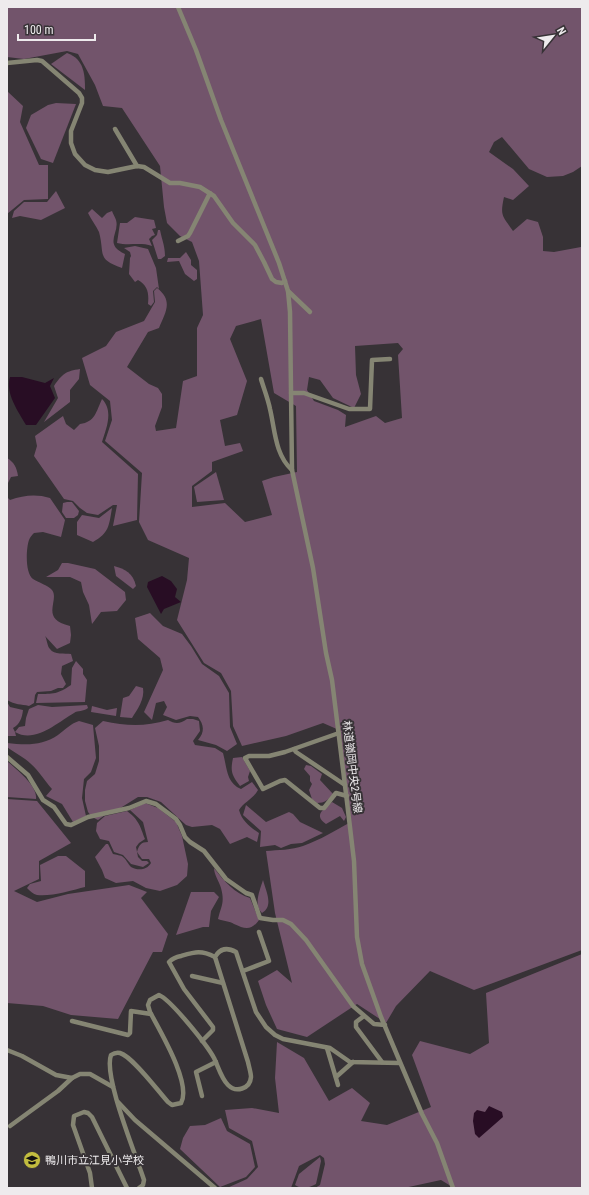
<svg xmlns="http://www.w3.org/2000/svg" width="589" height="1195" font-family="'Roboto Condensed','Noto Sans JP',sans-serif">
<style>
.green{fill:#72546b;fill-rule:evenodd}
.water{fill:#280d24}
.lines{fill:none;stroke-linecap:round;stroke-linejoin:round}
.street{stroke:#858573;stroke-width:4.5}
.labels{text-anchor:middle;dominant-baseline:central;stroke-width:4;stroke-linejoin:round;paint-order:stroke}
.street-label{font-size:11px;fill:#eeebed;stroke:#373236}
.poi-label{font-size:11px;fill:#eeebed;stroke:#373236;text-anchor:start}
</style>
<rect width="100%" height="100%" fill="#373236"/>
<g class="green">
<path d="M7,7H582V166L573,172L563,176L547,177L529,169L502,137L494,142L489,152L513,169L529,186L513,200L504,197C500,216 502,215 513,231L527,219L538,222L543,237V251L554,252L581,247L582,242V950L474,990L430,971L396,1006L386,1023L357,1004L307,1037L277,1029L266,1005L258,981L277,970L292,983L275,913L266,851C278,850 292,850 303,846C320,840 336,830 351,822L339,730L323,723L286,736L242,746L233,726L231,691L221,673L204,663L177,620L187,580L189,558L148,540L139,522L142,473L105,441L112,420L110,401L90,385L82,358L106,346L116,332L144,321L155,302L154,291L157,288C174,301 165,313 159,328L148,332L127,367L149,384L158,388L162,394V407L155,426L156,431L176,428L183,381L197,376V328L203,315L199,261L192,242L180,236L167,223L164,207L160,166L122,108L103,106L95,85L78,54L67,51L24,59L7,57ZM261,319L274,393L296,406L297,472L274,477L262,481L272,515L245,522L225,503L192,507V486L212,471V462L243,451L240,443L225,446L220,420L237,415L247,381L230,339L236,326ZM398,343L403,349L398,355L402,418L385,423L376,416L345,427L346,415L338,410L314,401L307,390L309,377L320,380L333,398L354,408L361,394L356,375L355,346Z"/>
<path d="M67,53C84,59 85,74 85,90L51,64Z"/>
<path d="M7,91L23,106L20,122L39,165H48V199L24,200L7,214Z"/>
<path d="M56,103L76,104L53,163L41,159L26,128L31,115L48,105Z"/>
<path d="M56,191L65,208L41,220L20,216L12,218L14,211L24,202H47Z"/>
<path d="M92,209L102,218L107,213L112,211C113,214 115,217 116,220C120,233 103,244 125,254L122,268C96,259 105,254 99,232C96,226 91,219 88,213Z"/>
<path d="M135,217L154,220L156,228L152,229L155,235L152,236L149,239L152,246C141,242 128,246 117,243L120,223H127Z"/>
<path d="M158,230H160C162,240 165,246 165,256L161,259H158L152,240L157,235Z"/>
<path d="M135,246L148,249L156,268L159,289L157,287L153,291L154,302L151,306L148,304C149,293 148,286 138,280L135,282L129,274L130,258L131,256L130,252L124,248Z"/>
<path d="M186,252L191,260V265L197,270V279L194,281L185,274L179,261L167,262L168,258H180Z"/>
<path d="M80,369L79,379L70,390V402L44,422L58,398L54,386C62,374 66,371 80,369Z"/>
<path d="M102,399C114,411 106,429 102,442L138,474L137,520L113,526L117,505H113L98,515L87,513L80,508L73,501L64,499L34,456L37,446L35,436L63,416L66,424L74,430L80,424C95,422 96,412 102,399Z"/>
<path d="M7,458C14,462 17,468 18,476L11,477L7,485V497L10,500C24,495 37,494 50,498L65,520L61,537L43,532L34,533C32,535 30,537 29,540C26,549 25,573 33,579C38,582 49,586 52,590C60,600 39,619 70,626L71,635L70,643L57,649L45,636C47,639 47,646 50,649C54,655 65,653 71,654L73,661L62,666L61,674L66,684L63,688H58L51,691L37,692L35,695L34,703L29,706C21,704 15,705 7,700Z"/>
<path d="M216,472L224,500L197,502L194,487Z"/>
<path d="M67,502H72L79,511L78,515L74,518H66L62,512L63,503Z"/>
<path d="M112,508C109,526 109,533 93,542L77,535V522L82,515L99,518Z"/>
<path d="M62,563H68L95,569L125,592L126,600L117,611L101,612L92,624L89,605L83,592L81,582L70,577H46L58,570Z"/>
<path d="M114,566C125,569 133,573 136,586L133,589L116,576Z"/>
<path d="M150,613L163,626L182,634L191,646L202,664L219,676L229,693L230,727L237,744L227,751L216,745L198,740C205,732 204,725 198,717L190,716L176,720L163,715L167,707L164,701L156,703L152,720L144,712L163,670L160,658L138,639L135,618Z"/>
<path d="M76,661L83,669V674L87,680L85,702L36,703L38,694C53,694 58,694 71,685L72,668Z"/>
<path d="M136,686L143,688C145,699 137,710 132,718L120,717L123,698L129,696Z"/>
<path d="M7,702L10,707L23,710C22,718 20,724 13,728L15,732L19,727L25,726L26,718L29,709L38,705L52,707L87,705L88,708C83,712 78,710 74,713C58,722 35,744 15,732L16,736H7Z"/>
<path d="M92,706L107,710L117,708L116,716L91,712Z"/>
<path d="M187,719H193L199,721L200,731L193,741L195,745L215,748L223,753C227,767 226,783 241,789L252,782L258,790C253,799 244,802 239,810C242,821 250,827 259,833L257,842L247,837L230,844L220,829L212,825L192,827L186,825L161,802L147,797H138L114,812L105,815L98,820L92,817L88,812L85,801V790L87,781L95,774L99,761V746L95,728L103,721C127,726 144,727 168,720C175,724 180,724 187,719Z"/>
<path d="M79,721L93,725L96,758L91,772L84,779L82,798L86,816L73,822L62,804L46,796L52,789C45,781 39,771 31,764C24,757 15,753 7,747V743C26,745 42,746 58,735C66,729 70,724 79,721Z"/>
<path d="M242,757L250,771L248,777L249,781L240,786C232,775 230,772 233,758Z"/>
<path d="M7,761C16,769 38,786 36,799L7,797Z"/>
<path d="M306,765L311,766L322,774L320,780L333,794C328,800 325,803 317,803L312,799L309,790L312,784L310,781V776L304,769Z"/>
<path d="M7,799L37,801L71,843L39,861V879L14,891L37,902L68,894L129,885L147,892L141,898L168,934L162,952H153L118,1019L71,1015L43,1006L7,1003Z"/>
<path d="M332,802L342,808L346,817L344,821L340,816L326,824C313,815 324,809 332,802Z"/>
<path d="M145,803L158,808L176,822L182,836L188,864L187,876L177,885L160,891L146,888L133,881L116,883L105,878L102,870L95,857L106,844H108L113,854C116,855 121,855 123,857C126,859 128,864 131,867C138,871 147,870 151,863L149,859H142L137,852C139,845 141,842 148,842L143,822L130,810Z"/>
<path d="M246,805L266,822L289,812L293,814L300,822L323,833L302,843L291,844L281,848L275,845L260,847L261,831L243,815Z"/>
<path d="M127,811C139,820 140,826 145,839L139,843L136,847L138,857L142,861H147L149,863L143,867L131,864L123,855L114,852L109,841L100,839L96,831L97,823L105,816Z"/>
<path d="M58,856H66L85,871V887C73,890 50,897 37,895C33,894 30,891 27,888L30,884L41,881L40,865Z"/>
<path d="M214,868C223,880 235,894 250,898L259,920C251,931 245,929 234,924C230,921 223,921 218,919C221,906 225,903 221,888C219,881 214,875 214,868Z"/>
<path d="M263,880C266,891 274,906 262,913C253,905 260,890 263,880Z"/>
<path d="M191,892H214L219,897L211,911L209,927H203L176,935Z"/>
<path d="M582,954V1188H454L441,1180L404,1188H315L320,1185L325,1164L324,1158L320,1155L299,1166L291,1188H227L247,1179L258,1167L252,1141L229,1128L225,1110L252,1108L279,1113L275,1078L277,1042L304,1058L329,1101L352,1088L370,1103L361,1121L387,1125L431,1107L412,1055L420,1041L470,1054L489,1043L486,993Z"/>
<path d="M221,1118L227,1131L250,1144L255,1167L246,1177L220,1187L180,1149L183,1138L190,1126L205,1125Z"/>
<path d="M320,1157L321,1161L316,1184C309,1188 302,1190 295,1185L299,1174Z"/>
</g>
<g class="water">
<path d="M10,377H22L45,383L54,378L50,386L55,398L36,425H26C18,411 5,393 10,377Z"/>
<path d="M162,576L171,581L177,589L175,597L181,602L164,609L161,614L147,587L148,582Z"/>
<path d="M489,1106L502,1112L503,1117L479,1138L475,1134L473,1121L474,1113L477,1110L485,1112Z"/>
</g>
<g class="lines">
<g class="street">
<path d="M178,7L196,50L221,120L279,263L288,291L290,312L292,470L313,568L326,653L332,680L347,802L354,861L357,937L362,964L381,1017L422,1114L437,1143L453,1188"/>
<path d="M7,63L37,60L42,61L79,93L82,98V103L71,131V143L75,154L85,165L95,170L108,172L137,166L144,167L170,183H180L200,187L214,196L233,223L255,245L264,262L272,279L276,282L282,283L285,281"/>
<path d="M115,129L137,166"/>
<path d="M178,241L188,236L190,233L210,193"/>
<path d="M288,291L310,312"/>
<path d="M261,379C264,389 268,399 270,409C275,430 275,455 292,470"/>
<path d="M291,393H304L349,409H370L372,360L390,359"/>
<path d="M339,733L285,752L269,756H249L245,758L263,789L280,781L285,780L320,808H324L336,793L347,796"/>
<path d="M294,749L296,752L345,785"/>
<path d="M7,757L28,775L43,800L54,807L66,824L71,825L88,817L129,808L146,801L156,804L176,819L180,825L185,837L190,842L204,851L226,879L246,893L252,895L260,918L273,920H283L291,924L306,940L353,1006L374,1024L385,1025"/>
<path d="M243,971L269,961L259,932"/>
<path d="M192,976L223,983"/>
<path d="M364,1016L356,1022V1027L382,1062"/>
<path d="M72,1021L128,1035L130,1033L131,1011L151,1014"/>
<path d="M202,1041L213,1030V1027L184,989L169,962C173,958 176,957 181,956C195,952 201,950 215,957"/>
<path d="M327,1048L338,1085"/>
<path d="M7,1050L22,1056L56,1075L72,1078"/>
<path d="M336,1077L353,1062"/>
<path d="M202,1096L196,1072L216,1062"/>
<path d="M118,1102L135,1120L215,1188"/>
<path d="M10,1126L58,1091L72,1078L80,1074H90L113,1087"/>
<path d="M92,1188L90,1173L73,1125L74,1116L84,1112L88,1113L92,1117L127,1188"/>
<path d="M139,1188L143,1185L144,1180C136,1155 103,1076 111,1055C114,1053 116,1052 120,1053C133,1057 158,1091 168,1102L172,1105L181,1103C192,1084 160,1031 150,1012L148,1005L150,1000L159,995C171,1000 207,1045 214,1058C218,1066 221,1078 228,1085C236,1093 250,1089 251,1077C251,1073 249,1067 248,1062L215,957C220,948 227,947 236,952L256,1012L266,1027L275,1035L283,1039L330,1048L350,1062L400,1063"/>
</g>
</g>
<defs>
<g id="school-disc" transform="scale(0.9)"><circle r="9.5" fill="#c2bd3f" stroke="#373236"/><path d="M0-5L7-2L0 1L-7-2ZM-4 1L0 2.5L4 1V4Q0 6-4 4Z" fill="#111"/></g>
</defs>
<g fill-rule="evenodd">
<use href="#school-disc" x="32" y="1160"/>
</g>
<g class="labels">
<g class="street-label">
<text transform="translate(352 767) rotate(83)">林道嶺岡中央2号線</text>
</g>
<g class="poi-label">
<text x="45" y="1160">鴨川市立江見小学校</text>
</g>
</g>
<rect width="589" height="1195" fill="none" stroke="#eeebed" stroke-width="16"/>
<g transform="translate(553 36) rotate(60)" stroke="#373236" stroke-width="3" paint-order="stroke">
<path d="M0-3L7 15L0 10L-7 15Z" fill="#eeebed"/>
<text y="-6" font-size="11" font-weight="bold" text-anchor="middle" fill="#eeebed">N</text>
</g>
<path d="M18 34v6h77v-6" fill="none" stroke="#eeebed" stroke-width="2"/>
<text x="24" y="34" font-size="12" fill="#eeebed" stroke="#373236" stroke-width="3" paint-order="stroke">100 m</text>
</svg>
